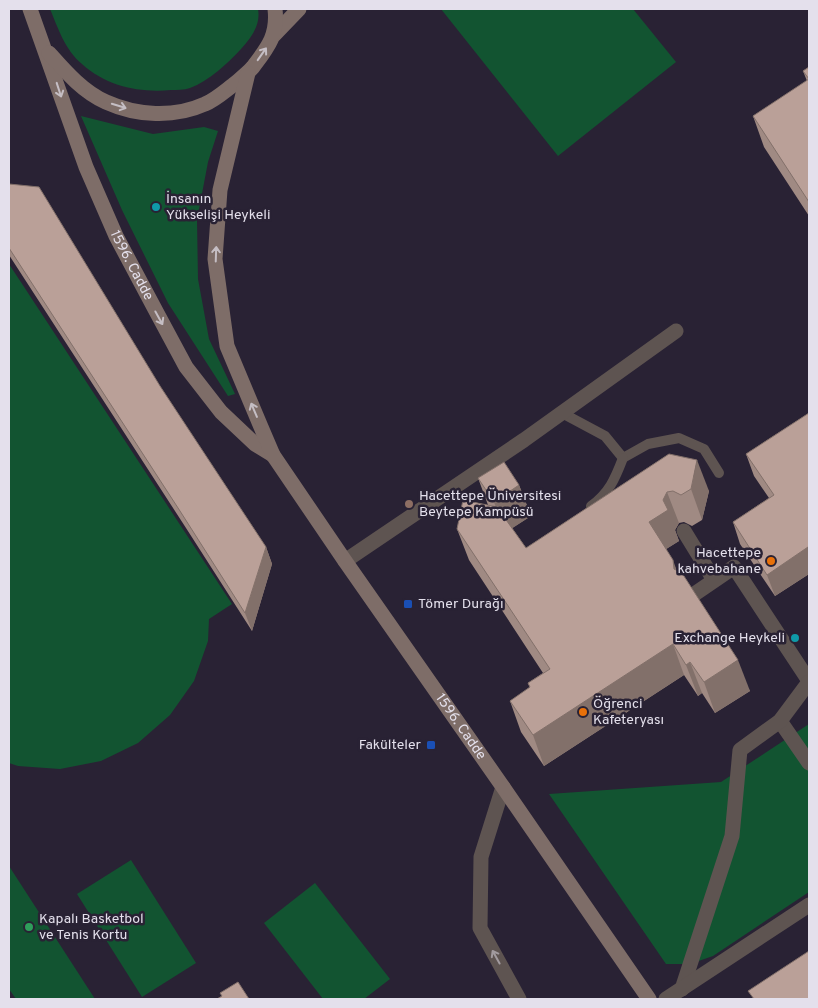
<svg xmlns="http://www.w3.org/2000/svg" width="818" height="1008" font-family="Overpass,sans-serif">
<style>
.green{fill:#125431}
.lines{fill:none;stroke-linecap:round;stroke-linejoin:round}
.lane{stroke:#5e5451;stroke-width:10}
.street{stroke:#5e5451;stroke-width:15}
.secondary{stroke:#7e6d68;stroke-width:15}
.wall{fill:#a08a83}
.shaded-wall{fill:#82706a}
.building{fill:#baa098;stroke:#82706a}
.oneway{stroke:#c5bec4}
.oneway2{stroke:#a19a9e}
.culture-dot{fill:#0f9aa8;stroke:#292234;stroke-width:2}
.education-dot{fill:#8d6e63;stroke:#292234;stroke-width:2}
.food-dot{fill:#e8710a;stroke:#292234;stroke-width:2}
.transit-dot{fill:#1a4fb4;stroke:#292234;stroke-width:2}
.leisure-dot{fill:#2e9e5b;stroke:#292234;stroke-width:2}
.labels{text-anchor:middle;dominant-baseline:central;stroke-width:5;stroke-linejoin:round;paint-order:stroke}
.poi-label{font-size:14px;fill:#e4e0ec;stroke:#292234;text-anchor:start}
.street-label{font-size:14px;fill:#e4e0ec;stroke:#292234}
</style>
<rect width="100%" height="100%" fill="#292234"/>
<g class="green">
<path d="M50,9H258C261,25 251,38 241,49C227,64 209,81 190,88C184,90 177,90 171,90C139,93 106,86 82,64C65,50 58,28 50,9Z"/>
<path d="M441,9H633L676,62L558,156Z"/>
<path d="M81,116L153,134L204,127L218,131L208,162L197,220L198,279L209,339L235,394L228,396L168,303L122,210Z"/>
<path d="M9,264L232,604L209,619L208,641L194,681L170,715L138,743L101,761L60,769L18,766L9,763Z"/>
<path d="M809,724V892L713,956L690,964H666L549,794L721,782Z"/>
<path d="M131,860L196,963L142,997L77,894Z"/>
<path d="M9,866L95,999H16L9,989Z"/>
<path d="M315,883L390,979L364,999H323L264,923Z"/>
</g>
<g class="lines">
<g class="lane">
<path d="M562,413L605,436L623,458L648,444L679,438L704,449L719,473"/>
<path d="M591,506C609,493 615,479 623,458"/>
</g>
<g class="street">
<path d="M684,531L714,580"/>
<path d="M345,561L524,440L676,331"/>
<path d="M693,595L734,567L809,681"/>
<path d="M780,721L809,763"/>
<path d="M503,787L481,857L480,928L519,999"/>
<path d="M682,989L732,836L740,750L780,721L809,682"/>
<path d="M666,999L809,905"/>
</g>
<g class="secondary">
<path id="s1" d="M30,9L86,167L116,236L157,313L186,367L221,412L255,444L273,455"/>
<path d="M274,35L299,9"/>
<path d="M49,53C65,71 83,92 106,102C137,116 174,118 205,104C215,100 225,91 233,85C240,79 247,74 253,67C268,47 278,35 275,9"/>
<path id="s2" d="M248,73L220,190L215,259L227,346L261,427L273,455L345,561L503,787L649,999"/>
</g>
</g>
<g class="wall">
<path d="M809,67V216L764,147L753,116L807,81L803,71Z"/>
<path d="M9,184L266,547L272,564L252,631L186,528L9,255Z"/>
<path d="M809,413V574L775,596L740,544L733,522L769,498L754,476L746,454Z"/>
<path d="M669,454L709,491L702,520L692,526L684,522L679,523L675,530L679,541L666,549L677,571L750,691L715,713L702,693L698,696L684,675L544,766L521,732L510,701L530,688L528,683L543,673L469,560L457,529L488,505L478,478L519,485L531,516L512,528L526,548Z"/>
</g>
<g class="shaded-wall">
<path d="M697,460L709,491L702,520L691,489Z"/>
<path d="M519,485L531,516L505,533L494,502Z"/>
<path d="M667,492L679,523L675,530L679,541L660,553L649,522Z"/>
<path d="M266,547L272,564L252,631L245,613Z"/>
<path d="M808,547L809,551V574L775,596L767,575Z"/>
<path d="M673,560L684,591L674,569Z"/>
<path d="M673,644L684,675L544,766L533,735Z"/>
<path d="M738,660L750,691L715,713L704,682Z"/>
<path d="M690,662L702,693L698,696L686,665Z"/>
</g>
<g class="building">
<path d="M809,67V202L753,116L809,79L803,71Z"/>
<path d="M9,184L39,187L160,386L266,547L245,613L180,511L9,248Z"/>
<path d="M809,413V549L808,547L767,575L733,522L774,495L746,454Z"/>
<path d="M669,454L697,460L691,489L681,495L673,491L667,492L663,500L668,510L649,522L673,560L674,569L682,573L738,660L704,682L690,662L686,665L673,644L533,735L510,701L530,687L528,683L550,669L457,529L463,500L497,507L526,548Z"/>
<path d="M504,462L519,485L494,502L478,478Z"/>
<path d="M809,951V999H754L748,991Z"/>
<path d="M238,982L249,999H217L222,996L220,993Z"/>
</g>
<defs><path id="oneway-shaft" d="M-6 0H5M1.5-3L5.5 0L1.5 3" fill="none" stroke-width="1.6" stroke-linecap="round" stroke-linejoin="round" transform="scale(1.25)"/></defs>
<g class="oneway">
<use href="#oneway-shaft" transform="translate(262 54) rotate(-55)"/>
<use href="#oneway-shaft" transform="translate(59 90) rotate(72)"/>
<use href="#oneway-shaft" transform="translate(119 106) rotate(17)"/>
<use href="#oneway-shaft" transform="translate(216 254) rotate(-88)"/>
<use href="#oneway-shaft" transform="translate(159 318) rotate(61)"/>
<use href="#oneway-shaft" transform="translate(254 410) rotate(-113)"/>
</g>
<use class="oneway2" href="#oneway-shaft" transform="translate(496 957) rotate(-119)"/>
<g class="culture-dot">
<circle cx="156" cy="207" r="5"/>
<circle cx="795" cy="638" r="5"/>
</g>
<circle class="education-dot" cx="409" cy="504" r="5"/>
<g class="food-dot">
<circle cx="771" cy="561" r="5"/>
<circle cx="583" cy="712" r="5"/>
</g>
<g class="transit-dot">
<rect x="403" y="599" width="10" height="10" rx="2.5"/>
<rect x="426" y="740" width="10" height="10" rx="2.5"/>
</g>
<circle class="leisure-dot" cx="29" cy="927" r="5"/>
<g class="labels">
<g class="poi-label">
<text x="166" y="199">İnsanın<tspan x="166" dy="16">Yükselişi Heykeli</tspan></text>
<text x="419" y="496">Hacettepe Üniversitesi<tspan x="419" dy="16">Beytepe Kampüsü</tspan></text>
<text x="761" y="553" text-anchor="end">Hacettepe<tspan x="761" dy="16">kahvebahane</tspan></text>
<text x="418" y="604">Tömer Durağı</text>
<text x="785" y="638" text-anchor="end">Exchange Heykeli</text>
<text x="593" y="704">Öğrenci<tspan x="593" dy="16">Kafeteryası</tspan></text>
<text x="421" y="745" text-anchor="end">Fakülteler</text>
<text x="39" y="919">Kapalı Basketbol<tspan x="39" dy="16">ve Tenis Kortu</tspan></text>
</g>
<g class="street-label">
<text stroke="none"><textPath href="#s1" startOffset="276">1596. Cadde</textPath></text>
<text stroke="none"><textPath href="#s2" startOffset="726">1596. Cadde</textPath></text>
</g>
</g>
<rect width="818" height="1008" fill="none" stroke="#e4e0ec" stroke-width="20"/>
</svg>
